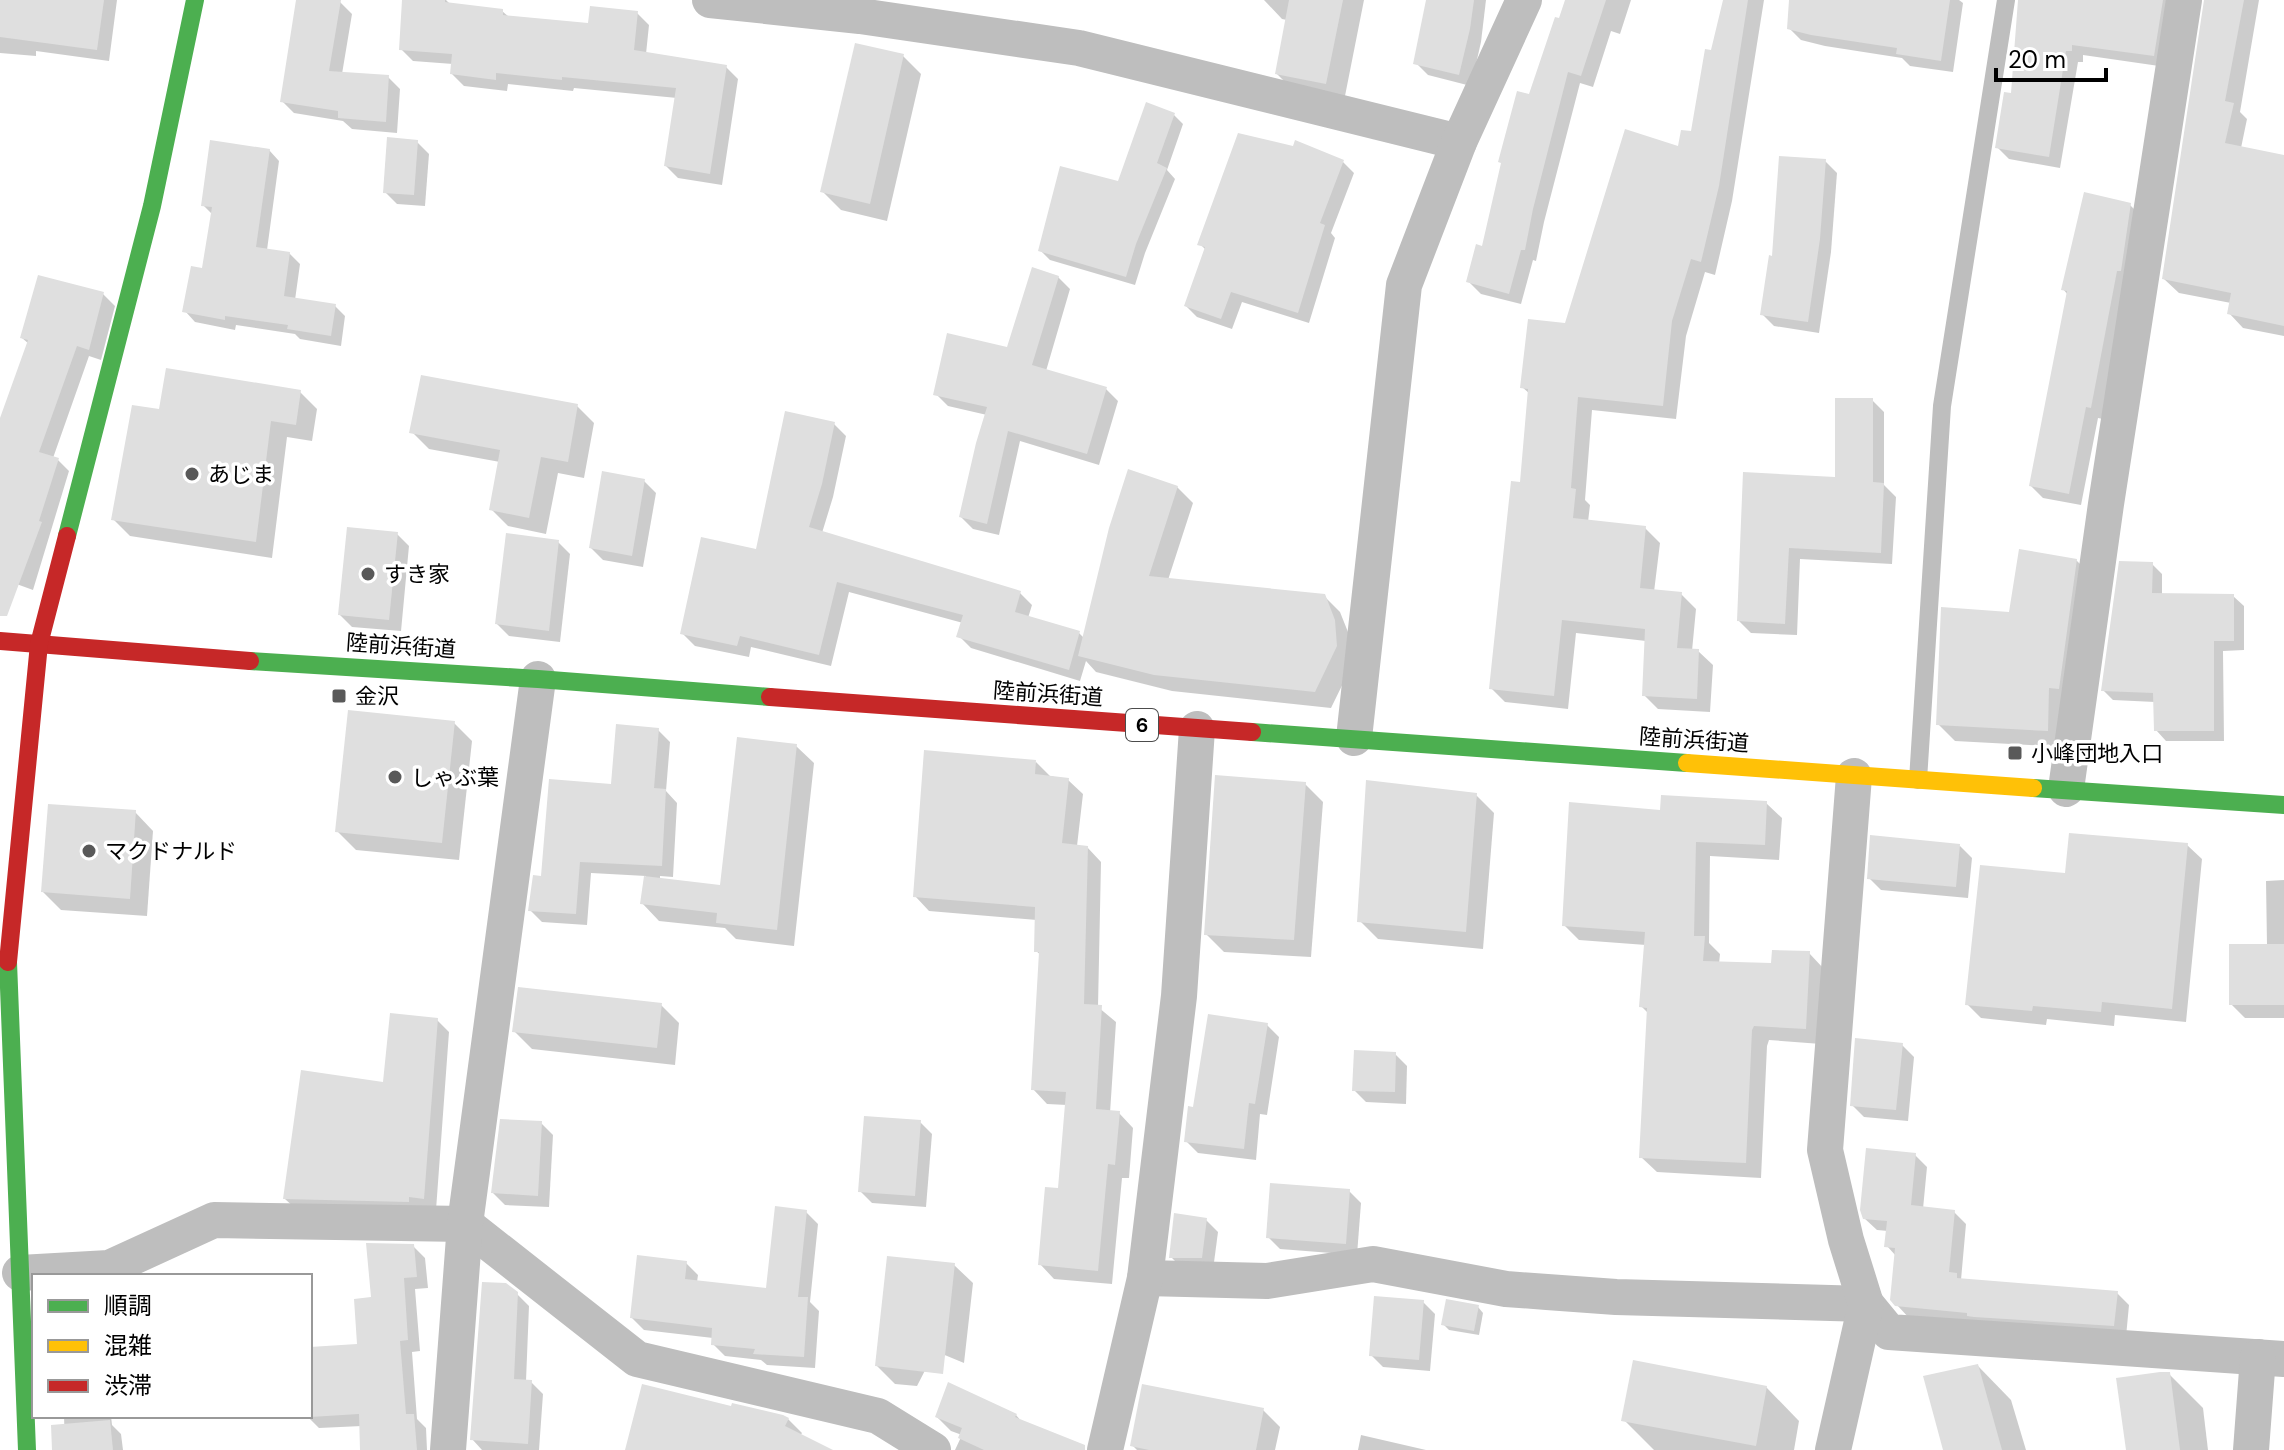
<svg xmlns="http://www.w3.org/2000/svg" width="2284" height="1450" font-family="'DM Sans','Noto Sans JP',sans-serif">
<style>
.shadow{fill:#0003}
.building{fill:#dfdfdf}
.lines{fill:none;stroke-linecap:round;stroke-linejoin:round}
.lane{stroke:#bebebe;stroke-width:18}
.street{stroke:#bebebe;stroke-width:36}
.fast{stroke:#4caf50;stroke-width:18}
.slow{stroke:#ffc107;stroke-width:18}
.jam{stroke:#c62828;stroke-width:18}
.poi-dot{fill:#595959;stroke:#fff;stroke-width:3}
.labels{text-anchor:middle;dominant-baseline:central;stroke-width:7;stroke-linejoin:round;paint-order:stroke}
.shield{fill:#fff;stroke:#4c4c4c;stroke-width:2}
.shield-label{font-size:20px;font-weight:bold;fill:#000}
.poi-label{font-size:22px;fill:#000;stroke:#fff;text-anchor:start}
.street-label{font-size:22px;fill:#000;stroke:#fff}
</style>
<rect width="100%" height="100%" fill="#fff"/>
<g class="shadow">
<path d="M0,0H117L109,61L36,51V56L0,53Z"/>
<path d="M298,0L340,2L352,14L342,74L388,77L400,89L397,133L352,129L343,121L294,113L282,101Z"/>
<path d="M404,0H446L451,5L502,11L509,17L590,25L637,13L649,25L646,54L726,67L738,79L722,185L678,178L666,166L677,98L574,88L573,91L508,84L507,91L464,86L452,74L453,64L413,61L401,49Z"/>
<path d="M1264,0H1364L1344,101L1295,92L1277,74L1287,20L1282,19Z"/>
<path d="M1428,0H1486L1481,42L1471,86L1428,75L1416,63Z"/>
<path d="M1567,0H1631L1620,34L1611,31L1593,87L1580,83L1544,222L1536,261L1533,260L1521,304L1481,294L1469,282L1484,248L1531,97Z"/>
<path d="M1725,0H1764L1732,201L1715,275L1705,272L1686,336L1676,419L1592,410L1585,500L1590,505L1588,522L1645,528L1660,543L1654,592L1681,594L1696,609L1692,651H1698L1713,665L1710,712L1658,709L1644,695L1646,641L1576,633L1568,709L1505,702L1491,688L1521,485L1530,394L1522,387L1566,325L1680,148L1692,134Z"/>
<path d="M1791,0H1959L1963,3L1953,72L1910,66L1902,58L1825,46L1801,40L1789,28Z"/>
<path d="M2020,0H2169L2166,67L2083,55V62H2078L2060,168L2009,159L1997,147L2013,96Z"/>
<path d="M2207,0H2259L2240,112L2247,119L2241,148L2284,157V336L2243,328L2229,313L2231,303L2179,293L2164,279Z"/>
<path d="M903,56L921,74L887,221L841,210L823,192Z"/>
<path d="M1174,115L1183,124L1167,170L1175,179L1145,253L1135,285L1050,260L1040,250L1119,184Z"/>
<path d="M417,142L429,154L425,206L397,204L385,192Z"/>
<path d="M269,150L279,161L267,250L289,253L300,264L295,300L335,306L345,316L341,346L300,339L295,334L236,325L235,330L195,322L185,311L203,271L213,215L203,205Z"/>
<path d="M1825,161L1837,173L1831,252L1819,333L1774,326L1762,314L1774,258Z"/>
<path d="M1343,162L1354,173L1331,233L1335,238L1309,323L1242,302L1232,329L1197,317L1186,306L1206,250L1200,244Z"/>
<path d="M2130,205L2142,217L2103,419L2098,418L2081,505L2043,498L2031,486L2068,295L2063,289Z"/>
<path d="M1058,277L1070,289L1046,371L1106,389L1118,401L1099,465L1020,441L999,535L973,529L961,517L987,415L948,406L936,394L1009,349Z"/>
<path d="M103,294L115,306L101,360L89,356L53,458L57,459L69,471L33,590L0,578V427L29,344L22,338Z"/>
<path d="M300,392L317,409L312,441L287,437L272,558L130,536L113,519L161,412Z"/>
<path d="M1872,400L1884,412V485L1896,497L1892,564L1800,559L1797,635L1751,633L1739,621L1745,475L1837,479Z"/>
<path d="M577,406L594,423L584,478L558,473L546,534L508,526L491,509L500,462L429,449L412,432Z"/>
<path d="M834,424L846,436L833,497L822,533L1020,593L1032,605L1028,618L1079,633L1084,638L1177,487L1193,503L1168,580L1324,596L1340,612L1350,637L1353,663L1331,708L1172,691L1096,672L1086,661L1080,681L971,648L959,636L963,623L849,592L831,666L751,647L749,657L695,646L683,634L758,551Z"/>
<path d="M644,481L656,493L643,567L603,560L591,548Z"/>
<path d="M397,534L409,546L401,631L352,627L340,615Z"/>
<path d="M558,542L570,554L560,642L509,636L497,624Z"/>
<path d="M2076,560L2093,577L2064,747L1955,741L1938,724L2011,614Z"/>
<path d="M2152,564L2162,574V595L2233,596L2244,606V650L2223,651L2224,741H2166L2156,730L2155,702L2113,700L2103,690Z"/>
<path d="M454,723L472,741L459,860L356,850L337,831Z"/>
<path d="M658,730L670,742L666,791L677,803L673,877L660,876V880L722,887L796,746L814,763L794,946L736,939L725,928L659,921L642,903L646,876L591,873L587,925L542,922L530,910L543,878Z"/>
<path d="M1036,762L1050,776L1068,780L1083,794L1077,846L1087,847L1101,862L1098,1007L1116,1022L1110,1113H1119L1133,1128L1129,1178H1122L1112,1284L1054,1279L1040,1264L1060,1190L1067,1105L1047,1104L1033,1089L1041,955L1036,951L1037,920L929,911L915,896Z"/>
<path d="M1305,784L1323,802L1311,957L1224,952L1206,934Z"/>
<path d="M1476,795L1494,813L1483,949L1378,939L1360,921Z"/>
<path d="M1766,803L1782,818L1779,860L1710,856L1709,943L1720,954L1719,964L1773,965L1809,953L1824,969L1821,1044L1769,1040L1767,1046L1761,1178L1657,1172L1641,1157L1649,1014L1641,1006L1646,945L1579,940L1564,925L1662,812Z"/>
<path d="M135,812L153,831L147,916L61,910L43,892Z"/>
<path d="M2187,845L2202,859L2186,1022L2115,1015L2114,1026L2047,1019L2046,1025L1981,1018L1967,1004L2067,875Z"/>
<path d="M1960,846L1972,858L1968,898L1881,890L1869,878Z"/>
<path d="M2284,880V1018H2245L2231,1004L2267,946L2266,881Z"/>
<path d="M661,1005L679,1023L675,1065L532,1049L514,1031Z"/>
<path d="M437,1020L449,1032L436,1210H297L285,1199L384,1084Z"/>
<path d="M1267,1025L1279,1037L1267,1115L1260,1114L1256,1160L1198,1153L1186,1141L1195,1109Z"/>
<path d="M1902,1045L1914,1057L1908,1121L1864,1117L1852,1105Z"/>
<path d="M1395,1054L1407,1066L1406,1104L1366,1102L1354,1090Z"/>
<path d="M920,1122L932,1134L926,1207L872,1203L860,1191Z"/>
<path d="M541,1123L553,1135L549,1207L505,1205L493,1193Z"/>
<path d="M1915,1155L1927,1167L1923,1209L1954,1212L1966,1224L1961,1280L2117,1293L2129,1305L2126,1337L1909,1318L1897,1305L1896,1256L1887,1246L1888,1231L1877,1230L1864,1218Z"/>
<path d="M1349,1191L1361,1203L1357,1255L1280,1249L1268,1237Z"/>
<path d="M806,1212L818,1224L810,1302L819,1311L815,1368L767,1365L761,1360L725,1356L713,1344V1338L644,1330L632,1318L686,1263L698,1275L697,1282L768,1290Z"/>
<path d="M1206,1220L1218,1232L1213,1270L1183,1269L1171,1257Z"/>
<path d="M413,1246L425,1258L428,1288L415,1289L420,1351L412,1352L417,1419L426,1428L427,1450H362V1426L319,1428L307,1416H310V1349L359,1346L373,1299Z"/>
<path d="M954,1265L973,1283L964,1363L935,1351L917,1386L895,1384L877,1366Z"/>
<path d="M517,1294L529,1306L526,1381L531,1382L543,1394L539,1450H482L472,1439Z"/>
<path d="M1423,1302L1435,1314L1430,1371L1383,1367L1371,1355Z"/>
<path d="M1478,1307L1483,1313L1479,1335L1449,1330L1443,1324Z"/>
<path d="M1978,1366L2011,1400L2026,1450H1945Z"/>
<path d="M2169,1374L2203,1408L2208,1450H2128Z"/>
<path d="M1766,1387L1799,1421L1794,1450H1654L1624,1420Z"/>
<path d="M1263,1410L1280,1427L1275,1450H1137L1132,1445Z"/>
<path d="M1016,1415L1022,1422L1084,1450H955L962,1435L951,1431L937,1417Z"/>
<path d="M64,1416H111L112,1425L121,1434L123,1450H65Z"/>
<path d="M788,1419L802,1433L800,1436L829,1450H628Z"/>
<path d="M1361,1435L1426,1450H1358Z"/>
</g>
<g class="building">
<path d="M0,0H104L97,50L0,37Z"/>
<path d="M296,0H341L329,71L389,75L386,122L338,118V111L280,102Z"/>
<path d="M402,0H445V2L503,9V15L588,23L590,6L638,11L634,50L727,65L710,174L664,166L676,88L562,77V80L496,73V80L450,74L452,54L399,50Z"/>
<path d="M1289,0H1343L1326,84L1275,74Z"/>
<path d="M1426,0H1474L1470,29L1459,75L1413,64Z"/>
<path d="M1565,0H1606L1581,76L1568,72L1533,209L1525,250H1521L1509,294L1466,282L1476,244L1482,246L1501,163L1498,162L1517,91L1529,94L1555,17L1559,18Z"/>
<path d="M1723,0H1748L1719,186L1701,262L1691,259L1672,321L1663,406L1578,397L1571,488L1576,489L1573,518L1646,526L1640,588L1682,592L1677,648L1699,649L1697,699L1642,696L1645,629L1562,620L1554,696L1489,689L1511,481L1520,482L1528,389L1520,388L1528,319L1565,323L1625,129L1678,146L1681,130L1691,131L1705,49L1711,50Z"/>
<path d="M1789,0H1950L1941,61L1896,54L1897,48L1811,35L1787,29Z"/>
<path d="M2018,0H2163L2154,56L2072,45V51H2066L2049,157L1995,148L2004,92L2011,93Z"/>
<path d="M2204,0H2244L2225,101L2234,103L2225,143L2284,155V326L2227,314L2231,293L2162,279Z"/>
<path d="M855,43L904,54L870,204L820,192Z"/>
<path d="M1146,102L1175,113L1157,163L1167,168L1136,244L1126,277L1038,251L1060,166L1118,181Z"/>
<path d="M1238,133L1293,146L1295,140L1344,160L1320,223L1325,225L1298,313L1231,292L1221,319L1184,306L1205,247L1197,245Z"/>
<path d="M387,137L418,140L414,195L383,193Z"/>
<path d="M210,140L270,149L256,247L290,252L284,296L336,304L331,336L287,329L288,325L225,316V320L182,312L191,266L202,268L212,207L201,206Z"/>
<path d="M1779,156L1826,159L1820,239L1808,322L1760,315L1769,255L1772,256Z"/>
<path d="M2084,192L2131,203L2121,271H2117L2091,408L2086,407L2069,494L2029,486L2067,291L2061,290Z"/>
<path d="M1032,267L1059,276L1032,365L1107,387L1087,454L1008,431L987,524L959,517L976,443L987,407L933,395L947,333L1007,347Z"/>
<path d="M38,275L104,292L89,350L77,346L39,452L59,458L39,521L42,522L7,616H0V418L28,340L20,338Z"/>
<path d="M166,368L301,390L296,425L271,421L256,542L111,520L132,405L159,409Z"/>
<path d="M421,375L578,404L568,462L541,457L529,518L489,510L500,450L409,433Z"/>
<path d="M1835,398H1873V482L1884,483L1881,553L1789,548L1785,624L1737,621L1743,472L1835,477Z"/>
<path d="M785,411L835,422L822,484L809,527L1021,591L1015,612L1080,631L1069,670L956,637L963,615L837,582L819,655L740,636L737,646L680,634L701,537L756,549Z"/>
<path d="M1128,469L1178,486L1149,576L1325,594L1335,620L1337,646L1315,692L1154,675L1078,656L1109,528Z"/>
<path d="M602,471L645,479L632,556L589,548Z"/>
<path d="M347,527L398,532L389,620L338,615Z"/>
<path d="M506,533L559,540L549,631L495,624Z"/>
<path d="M2019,549L2077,559L2059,689L2049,688L2048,731L1936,725L1941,607L2009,612Z"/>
<path d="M2119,561L2153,562L2152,593L2234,594V641H2214V731H2154L2153,693L2101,691Z"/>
<path d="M348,710L455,721L442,843L335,832Z"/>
<path d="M616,724L659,728L654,788L666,789L662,866L580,862L576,914L528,911L533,875L541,876L549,779L611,784Z"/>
<path d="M737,737L797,744L777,930L716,923L717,913L640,904L644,876L720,885Z"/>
<path d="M924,750L1036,760L1035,774L1069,778L1062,843L1088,846L1084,1004L1102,1005L1096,1109L1120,1111L1115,1165L1108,1164L1098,1271L1038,1265L1045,1187L1058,1188L1066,1092L1031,1090L1039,952H1034L1035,907L913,897Z"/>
<path d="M1215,775L1306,782L1294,940L1204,935Z"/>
<path d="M1366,780L1477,793L1466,932L1357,922Z"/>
<path d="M1661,795L1767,801L1765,845L1696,842L1694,936H1705L1703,961L1771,963L1772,950L1810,951L1806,1029L1754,1026L1752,1030L1746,1163L1639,1158L1647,1008L1639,1007L1645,932L1562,926L1569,802L1660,810Z"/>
<path d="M48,804L136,810L130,899L41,892Z"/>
<path d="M2069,833L2188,843L2172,1009L2102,1002L2101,1012L2033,1006L2032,1011L1965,1005L1980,865L2065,873Z"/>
<path d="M1870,835L1960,844L1956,887L1867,879Z"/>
<rect x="2229" y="944" width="55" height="61"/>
<path d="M518,987L662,1003L657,1048L512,1032Z"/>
<path d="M390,1013L438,1018L424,1199L409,1197V1202L283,1199L301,1070L383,1082Z"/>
<path d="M1208,1014L1268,1023L1255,1104L1249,1103L1244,1149L1184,1142L1188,1106L1193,1107Z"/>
<path d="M1855,1038L1903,1043L1896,1110L1850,1106Z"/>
<path d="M1354,1050L1396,1052L1395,1092L1352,1091Z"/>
<path d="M864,1116L921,1120L915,1196L858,1192Z"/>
<path d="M500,1119L542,1121L538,1196L491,1193Z"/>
<path d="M1866,1148L1916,1153L1911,1205L1955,1210L1949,1272L1957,1273V1278L2118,1291L2114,1326L1974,1317L1967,1316V1313L1895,1306L1890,1300L1895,1248L1884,1247L1887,1221L1863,1219L1860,1210Z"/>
<path d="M1270,1183L1350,1189L1346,1244L1266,1238Z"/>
<path d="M775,1206L807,1210L798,1297H808L804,1357L753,1354L755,1349L711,1345L712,1328L630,1318L637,1255L687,1261L685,1279L766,1288Z"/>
<path d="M1174,1213L1207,1218L1202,1258H1169Z"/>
<path d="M366,1243L414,1244L417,1277L404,1278L408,1340L400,1341L406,1414H414L417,1450H360L359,1414L310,1417V1347L357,1344L354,1299L371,1297Z"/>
<path d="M887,1256L955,1263L943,1374L875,1366Z"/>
<path d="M482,1282L506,1283L518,1292L514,1379L532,1380L528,1444L470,1440Z"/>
<path d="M1374,1296L1424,1300L1419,1360L1369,1356Z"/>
<path d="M1446,1299L1479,1305L1474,1331L1441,1325Z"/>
<path d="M1633,1360L1767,1386L1756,1446L1621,1421Z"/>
<path d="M1978,1364L2002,1450H1943L1923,1376Z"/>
<path d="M2160,1372H2170L2180,1450H2126L2116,1378Z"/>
<path d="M948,1382L1017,1414L1015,1417L1085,1445V1450H984L958,1438L962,1428L935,1417Z"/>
<path d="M642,1384L731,1406L732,1403L783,1415L789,1418L785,1426L833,1450H625Z"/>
<path d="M1142,1384L1264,1408L1256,1450H1149L1130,1446Z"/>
<path d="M110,1420L113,1450H52L51,1425Z"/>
</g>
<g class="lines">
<path class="lane" d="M1918,780L1942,406L2006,0"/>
<g class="street">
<path d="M710,0L860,16L1079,48L1459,142"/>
<path d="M1354,738L1404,285L1459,142L1524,0"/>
<path d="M2066,789L2106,504L2184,0"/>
<path d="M20,1273L109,1268L214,1220L465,1224L637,1359L878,1416L933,1450"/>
<path d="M1145,1278L1267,1281L1373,1264L1506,1289L1547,1292L1616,1297L1866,1304L1889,1332L2284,1359"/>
<path d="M448,1450L465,1224L538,679"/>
<path d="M1105,1450L1145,1278L1179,996L1197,729"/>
<path d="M1833,1450L1866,1304L1846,1240L1825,1150L1854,776"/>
<path d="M2251,1450L2258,1357"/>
</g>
<g class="fast">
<path d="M67,536L152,206L195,0"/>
<path d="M250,661L538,679L770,697"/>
<path d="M1252,732L1687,763"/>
<path d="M2033,788L2284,805"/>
<path d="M8,962L27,1450"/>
</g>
<path class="slow" d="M1687,763L2033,788"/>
<g class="jam">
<path d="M0,641L250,661"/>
<path d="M770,697L1252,732"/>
<path d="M8,962L39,644L67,536"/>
</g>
</g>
<g class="poi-dot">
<circle cx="192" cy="474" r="8"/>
<circle cx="368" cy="574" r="8"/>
<rect x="331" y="688" width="16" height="16" rx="4"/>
<rect x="2007" y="745" width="16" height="16" rx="4"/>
<circle cx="395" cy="777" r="8"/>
<circle cx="89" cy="851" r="8"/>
</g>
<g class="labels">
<rect class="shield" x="1126" y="709" width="32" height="32" rx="6"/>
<g class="shield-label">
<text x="1142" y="725">6</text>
</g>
<g class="poi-label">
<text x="208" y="474">あじま</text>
<text x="384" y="574">すき家</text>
<text x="355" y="696">金沢</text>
<text x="2031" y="753">小峰団地入口</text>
<text x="411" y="777">しゃぶ葉</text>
<text x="105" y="851">マクドナルド</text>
</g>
<g class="street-label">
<text transform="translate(401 646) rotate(4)">陸前浜街道</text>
<text transform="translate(1048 694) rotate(4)">陸前浜街道</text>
<text transform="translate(1694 740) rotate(4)">陸前浜街道</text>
</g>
</g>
<rect x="32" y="1274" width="280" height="144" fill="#ffffff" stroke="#999999" stroke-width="2"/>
<rect x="48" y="1300" width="40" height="12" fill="#4caf50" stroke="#999999" stroke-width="2"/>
<text x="104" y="1314" font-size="24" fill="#000000">順調</text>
<rect x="48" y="1340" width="40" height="12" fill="#ffc107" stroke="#999999" stroke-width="2"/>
<text x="104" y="1354" font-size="24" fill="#000000">混雑</text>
<rect x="48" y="1380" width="40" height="12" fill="#c62828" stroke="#999999" stroke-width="2"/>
<text x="104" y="1394" font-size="24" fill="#000000">渋滞</text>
<path d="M1996 68v12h110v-12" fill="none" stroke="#000000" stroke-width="4"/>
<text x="2008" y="68" font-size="24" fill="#000000" stroke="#ffffff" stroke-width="6" paint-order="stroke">20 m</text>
</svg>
